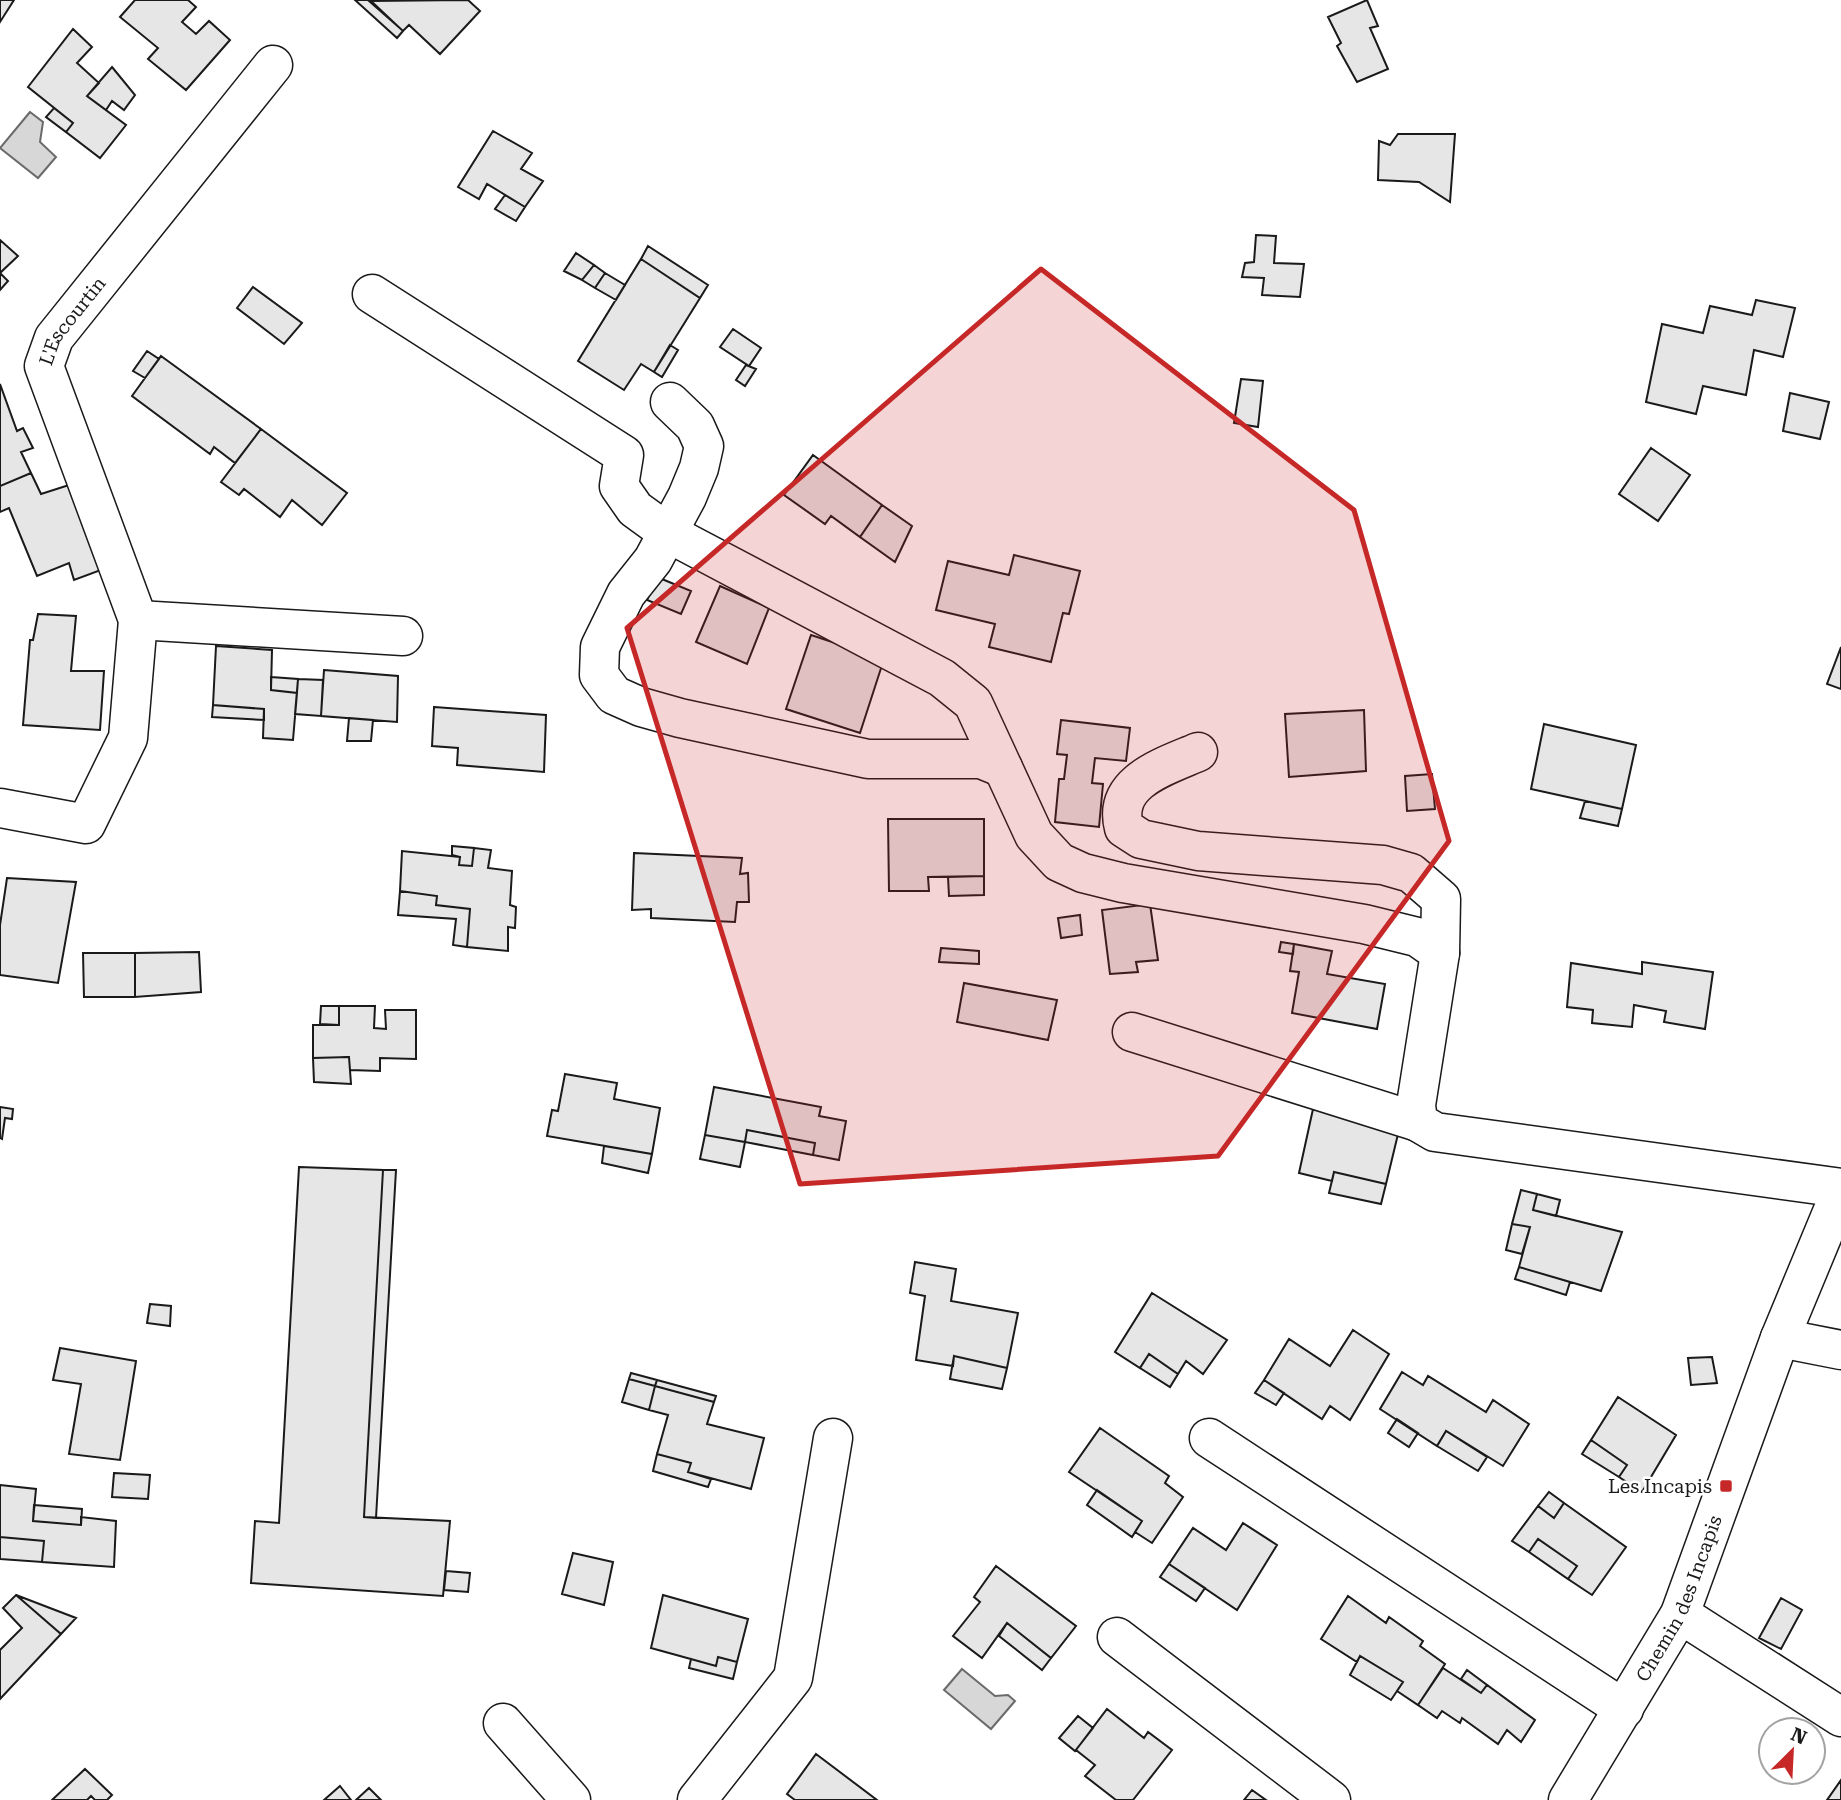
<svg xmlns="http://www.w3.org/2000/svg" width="1841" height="1800" font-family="'Roboto Serif',serif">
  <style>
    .water { fill: #d7d7d7; stroke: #6a6a6a; stroke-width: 2 }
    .building { fill: #e6e6e6; stroke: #1a1a1a; stroke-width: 2 }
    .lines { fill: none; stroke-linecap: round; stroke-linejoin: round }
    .minor-casing { stroke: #1a1a1a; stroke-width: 41 }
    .minor { stroke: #fff; stroke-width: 38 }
    .marked { fill: #c62828; fill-opacity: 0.2; stroke: #c62828; stroke-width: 5; stroke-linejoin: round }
    .poi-dot { fill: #c62828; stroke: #fff; stroke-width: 2.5 }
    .labels { text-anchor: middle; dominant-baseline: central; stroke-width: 5; stroke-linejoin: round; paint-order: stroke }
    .street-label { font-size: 19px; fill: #1a1a1a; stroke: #fff }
    .poi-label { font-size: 19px; fill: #1a1a1a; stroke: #fff; text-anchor: end }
  </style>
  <rect width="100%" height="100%" fill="#fff"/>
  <!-- water -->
  <path class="water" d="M30 112 43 122 40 142 56 157 38 178 0 148Z
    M962 1669 995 1696 1008 1695 1015 1701 991 1729 944 1690Z"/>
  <!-- building -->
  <path class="building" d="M0 0H14L0 22Z
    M135 0H188L196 7 182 22 196 34 209 21 230 40 186 90 148 59 158 48 120 17Z
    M355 0H370L403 31 397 38Z
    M468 0 480 11 440 54 409 25 403 31 369 1Z
    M1367 0 1378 26 1370 28 1388 69 1357 82 1337 46 1341 43 1328 17Z
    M73 29 92 47 77 63 99 83 87 96 126 125 100 158 66 132 73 123 28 87Z
    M112 67 135 95 124 110 112 101 106 110 87 96Z
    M54 108 73 123 66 132 46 117Z
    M493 131 532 153 521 169 543 181 525 207 487 184 479 199 458 187Z
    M1398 134H1455L1450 202 1419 182 1378 180 1379 141 1390 145Z
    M505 195 525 207 516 221 495 209Z
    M1256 235 1276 236 1274 263 1304 264 1300 297 1262 295 1264 278 1242 277 1245 263 1254 262Z
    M0 240 18 256 0 273Z
    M648 246 708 285 700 298 641 259Z
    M576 253 594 265 582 280 564 271Z
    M641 259 700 298 654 372 641 364 624 390 578 361Z
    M594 265 605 273 595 288 582 280Z
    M0 273 8 281 0 290Z
    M605 273 625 285 616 300 595 288Z
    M253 287 302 323 284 344 237 308Z
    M1756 300 1795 308 1783 357 1754 350 1746 395 1703 386 1696 414 1646 402 1662 324 1703 333 1710 306 1752 315Z
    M733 329 761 348 749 366 720 347Z
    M670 345 678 350 662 377 654 372Z
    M147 351 159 359 145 378 133 371Z
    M161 356 261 429 235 463 214 447 210 454 132 396Z
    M746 365 756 369 745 386 736 380Z
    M1241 379 1263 381 1258 427 1234 423Z
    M0 384 17 431 23 428 33 448 21 452 31 473 0 486Z
    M1790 393 1829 402 1820 439 1783 431Z
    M261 429 347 493 322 525 292 500 280 517 244 489 239 495 221 482Z
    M1651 448 1690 475 1658 521 1619 494Z
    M813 455 882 505 860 537 831 516 825 524 784 495Z
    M31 473 41 494 69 485 101 570 74 580 69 563 37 576 9 508 0 512V486Z
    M882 505 912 526 895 562 860 537Z
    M1014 555 1080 571 1069 614 1063 613 1051 662 989 647 995 624 936 610 948 561 1009 575Z
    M657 577 691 591 681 614 647 600Z
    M720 586 769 608 747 664 696 642Z
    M38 614 76 616 71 671H104L100 730 23 725 30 640H33Z
    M811 635 884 659 860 733 786 709Z
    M216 646 272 650 271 690 297 693 293 740 263 738 264 709 213 705Z
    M1841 647V689L1827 684Z
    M324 670 398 676 397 722 321 716Z
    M271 677 298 679 297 693 271 690Z
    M298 679 323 680 321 716 295 714Z
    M213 705 264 709V720L212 717Z
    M434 707 546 715 544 772 457 765 458 748 432 746Z
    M1364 710 1366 771 1289 777 1285 714Z
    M349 718 373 720 371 741H347Z
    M1061 720 1130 728 1126 761 1095 758 1092 783 1103 784 1099 827 1055 822 1059 779H1064L1067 755 1057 754Z
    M1544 724 1636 745 1622 809 1531 789Z
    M1432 774 1435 809 1407 811 1405 776Z
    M1585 801 1622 809 1618 826 1580 818Z
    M888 819H984V876L928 877 929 891H889Z
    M452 846 474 848 472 866 459 865 460 857 452 855Z
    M474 848 491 850 488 868 512 871 510 905 516 907 515 928 508 927V951L467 947 470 909 436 905 437 896 400 891 402 851 460 857 459 865 472 866Z
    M634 853 742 858 740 874 748 873 749 902H737L735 922 651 918V909L632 910Z
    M984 876V895L949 896 948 877Z
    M7 878 76 882 58 983 0 975V925Z
    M400 891 437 896 436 905 470 909 467 947 453 945 456 919 398 915Z
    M1150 904 1158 960 1136 962 1138 972 1110 974 1102 910Z
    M1080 915 1082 935 1061 938 1058 918Z
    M1281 942 1294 944 1293 954 1279 952Z
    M1294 944 1332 951 1327 974 1385 984 1377 1029 1292 1013 1299 972 1290 971Z
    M941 948 979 951V964L939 962Z
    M199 952 201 992 135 997V953Z
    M83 953H135V997H84Z
    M1642 962 1713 972 1705 1029 1664 1022 1666 1011 1634 1005 1632 1027 1592 1023 1593 1010 1567 1007 1571 963 1642 974Z
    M964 983 1057 1000 1048 1040 957 1022Z
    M321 1006H339V1025L320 1024Z
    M339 1006H375L374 1028 386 1029 385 1010H416V1059L380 1058V1071L350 1070 349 1057 313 1058V1025H339Z
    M349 1057 351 1084 314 1082 313 1058Z
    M565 1074 617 1083 614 1099 660 1108 652 1154 547 1136 552 1110 558 1111Z
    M714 1087 821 1107 819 1116 846 1121 839 1160 813 1155 815 1143 747 1130 745 1142 705 1135Z
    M0 1107 13 1109 12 1119 5 1118 2 1139 0 1138Z
    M1313 1109 1399 1130 1386 1184 1334 1172 1332 1181 1299 1173Z
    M747 1130 815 1143 813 1155 745 1142Z
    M705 1135 745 1142 740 1167 700 1159Z
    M604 1146 652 1154 648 1173 602 1163Z
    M299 1167 383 1170 364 1517 450 1521 443 1596 251 1583 255 1521 279 1523Z
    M383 1170H396L376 1518 364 1517Z
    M1334 1172 1386 1184 1381 1204 1329 1193Z
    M1521 1190 1537 1194 1533 1210 1622 1232 1601 1291 1519 1267 1530 1227 1512 1224Z
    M1537 1194 1560 1200 1556 1216 1533 1210Z
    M1512 1224 1530 1227 1522 1254 1506 1250Z
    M915 1262 956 1269 951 1301 1018 1313 1007 1368 954 1356 953 1366 916 1360 925 1296 910 1293Z
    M1519 1267 1570 1282 1566 1295 1515 1279Z
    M1152 1293 1227 1340 1203 1374 1186 1361 1178 1374 1149 1354 1140 1368 1115 1352Z
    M150 1304 171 1306 170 1326 147 1323Z
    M1353 1330 1389 1354 1350 1420 1330 1406 1322 1419 1264 1380 1289 1339 1330 1366Z
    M60 1348 136 1361 120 1460 69 1454 81 1384 53 1380Z
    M1149 1354 1178 1374 1170 1387 1140 1368Z
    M954 1356 1007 1368 1002 1389 950 1379Z
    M1712 1357 1717 1383 1691 1385 1688 1358Z
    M1402 1372 1423 1385 1428 1376 1486 1412 1493 1400 1529 1424 1503 1466 1446 1431 1437 1446 1380 1409Z
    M631 1373 657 1380 655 1386 629 1379Z
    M629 1379 655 1386 649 1410 622 1402Z
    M657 1380 716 1396 714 1402 655 1386Z
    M1264 1380 1284 1393 1276 1405 1255 1393Z
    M655 1386 714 1402 707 1424 764 1438 751 1489 688 1472 691 1463 657 1454 668 1415 649 1410Z
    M1618 1397 1676 1435 1642 1492 1619 1477 1627 1465 1591 1440Z
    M1397 1419 1418 1433 1409 1447 1388 1433Z
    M1100 1428 1169 1476 1165 1483 1183 1497 1152 1543 1135 1532 1142 1521 1069 1472Z
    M1446 1431 1487 1457 1478 1471 1437 1446Z
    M1591 1440 1627 1465 1619 1477 1582 1454Z
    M657 1454 691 1463 688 1472 711 1479 708 1487 653 1471Z
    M114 1473 150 1475 148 1499 112 1497Z
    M0 1485 36 1489 33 1521 81 1525V1517L116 1521 114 1567 42 1562 44 1541 0 1537Z
    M1097 1490 1142 1521 1132 1537 1087 1505Z
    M1549 1492 1564 1503 1554 1518 1538 1506Z
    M1564 1503 1626 1547 1592 1595 1568 1579 1577 1566 1538 1539 1529 1552 1512 1541 1538 1506 1554 1518Z
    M34 1505 82 1509 81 1525 33 1521Z
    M1243 1523 1277 1545 1237 1610 1169 1564 1193 1528 1226 1550Z
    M0 1537 44 1541 42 1562 0 1559Z
    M1538 1539 1577 1566 1568 1579 1529 1552Z
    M573 1553 613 1562 604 1605 562 1594Z
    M1169 1564 1205 1588 1196 1601 1160 1577Z
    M996 1566 1076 1626 1051 1658 1007 1623 982 1658 953 1636 980 1602 974 1597Z
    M446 1571 470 1573 468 1592 444 1590Z
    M16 1595 76 1618 61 1634Z
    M16 1595 61 1634 0 1699V1650L22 1628 3 1608Z
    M663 1595 748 1619 737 1662 718 1657 716 1666 651 1648Z
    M1348 1596 1386 1623 1389 1617 1423 1641 1420 1646 1445 1664 1418 1705 1397 1691 1403 1682 1360 1656 1357 1662 1321 1639Z
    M1781 1598 1802 1610 1781 1649 1759 1638Z
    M1007 1623 1051 1658 1042 1670 999 1636Z
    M1360 1656 1403 1682 1391 1700 1350 1675Z
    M718 1657 737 1662 733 1679 689 1668 691 1659 716 1666Z
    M1443 1668 1481 1693 1487 1685 1535 1720 1521 1742 1507 1730 1498 1744 1462 1718 1460 1723 1442 1711 1437 1718 1418 1705Z
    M1467 1670 1487 1685 1481 1693 1461 1679Z
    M1107 1709 1144 1738 1148 1732 1172 1750 1133 1800H1116L1085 1776 1095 1765 1076 1750Z
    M1078 1716 1093 1728 1075 1751 1059 1738Z
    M816 1754 877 1800H795L787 1794Z
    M85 1769 112 1795 107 1800H95L91 1796 87 1800H52Z
    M1841 1780V1800H1827Z
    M340 1786 351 1800H324Z
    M369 1788 381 1800H356Z
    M1252 1790 1266 1800H1244Z"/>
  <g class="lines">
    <!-- minor casing -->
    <g class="minor-casing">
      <g id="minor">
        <path d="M372 294 624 455 619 486 635 509 668 533 942 678 973 703 1034 835 1059 862 1083 873 1123 883 1364 924 1417 937 1440 953 1416 1105 1418 1122 1435 1132 1841 1188"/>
        <path d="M670 402 695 426 704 446 699 468 687 497 653 560 626 594 600 647 599 675 614 695 641 707 680 718 868 759H981L1003 768"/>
        <path d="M138 620 403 636"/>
        <path d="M1198 752C1163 767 1112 782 1124 828L1141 839 1198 851 1383 865 1411 873 1441 899 1440 953"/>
        <path id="s1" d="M0 808 86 824 128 738 138 620 44 366 54 338 273 65"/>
        <path d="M1132 1032 1418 1122"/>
        <path d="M1780 1338 1841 1350"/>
        <path d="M1209 1438 1624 1709"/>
        <path d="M1680 1614 1841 1717"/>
        <path d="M1117 1637 1331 1800"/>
        <path d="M503 1723 571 1800"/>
        <path d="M697 1800 793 1678 833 1438"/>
        <path id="s2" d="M1568 1800 1680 1614 1780 1338 1841 1191"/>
      </g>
    </g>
    <!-- minor -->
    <use href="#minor" class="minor"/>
  </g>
  <!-- marked area -->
  <path class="marked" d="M1041 269 1354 510 1449 841 1218 1156 800 1184 627 628Z"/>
  <!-- markers -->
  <rect class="poi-dot" x="1719" y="1479" width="14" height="14" rx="3.5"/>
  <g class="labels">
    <!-- street labels -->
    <g class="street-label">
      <text stroke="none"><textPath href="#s1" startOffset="626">L'Escourtin</textPath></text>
      <text stroke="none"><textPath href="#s2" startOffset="231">Chemin des Incapis</textPath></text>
    </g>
    <!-- poi labels -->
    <g class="poi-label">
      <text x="1712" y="1486">Les Incapis</text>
    </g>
  </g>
  <!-- north arrow -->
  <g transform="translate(1792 1751) rotate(24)"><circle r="33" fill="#ffffff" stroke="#a3a3a3" stroke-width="2"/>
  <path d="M0-5L12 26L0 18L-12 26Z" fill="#c62828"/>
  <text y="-10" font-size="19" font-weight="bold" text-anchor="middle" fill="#1a1a1a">N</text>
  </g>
</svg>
